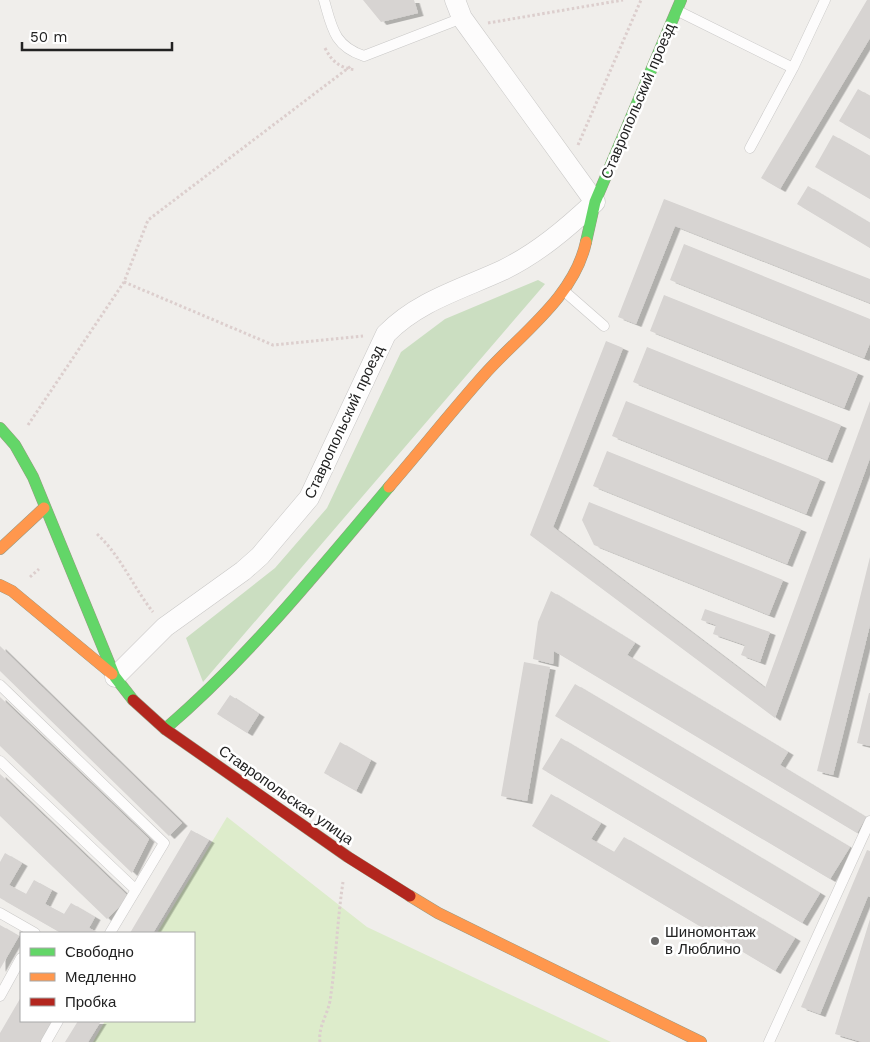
<svg xmlns="http://www.w3.org/2000/svg" width="870" height="1042" font-family="'Work Sans',sans-serif">
  <style>
    .grass { fill: #ddeccb }
    .forest { fill: #cbdec1 }
    .building { fill: #d7d4d2; filter: url(#shadow) }
    .lines { fill: none; stroke-linecap: round; stroke-linejoin: round }
    .lane-casing { stroke: #c9c8c7; stroke-width: 11 }
    .street-casing { stroke: #c9c8c7; stroke-width: 21 }
    .fast-casing { stroke: #999a82; stroke-width: 12 }
    .slow-casing { stroke: #999a82; stroke-width: 12 }
    .jam-casing { stroke: #999a82; stroke-width: 12 }
    .path { stroke: #dccecd; stroke-width: 3; stroke-dasharray: 2.5 2.5; stroke-linecap: butt }
    .lane { stroke: #fdfcfc; stroke-width: 10 }
    .street { stroke: #fdfcfc; stroke-width: 20 }
    .fast { stroke: #63d668; stroke-width: 11 }
    .slow { stroke: #ff974d; stroke-width: 11 }
    .jam { stroke: #b3261e; stroke-width: 11 }
    .poi-dot { fill: #6a6968; stroke: #fff; stroke-width: 2 }
    .labels { text-anchor: middle; dominant-baseline: central; stroke-width: 5; stroke-linejoin: round; paint-order: stroke }
    .street-label { font-size: 15px; fill: #222; stroke: #fff }
    .poi-label { font-size: 15px; fill: #222; stroke: #fff; text-anchor: start }
  </style>
  <defs>
    <filter id="shadow"><feDropShadow dx="5.5" dy="3" stdDeviation="0" flood-color="#0004"/></filter>
  </defs>
  <rect width="100%" height="100%" fill="#f0eeeb"/>
  <!-- grass -->
  <path class="grass" d="M227 817 367 927 611 1042H93L105 1021H194V933H157Z"/>
  <!-- forest -->
  <path class="forest" d="M538 280 545 284 203 682 186 638 275 568 327 508 401 352 445 319Z"/>
  <!-- building -->
  <path class="building" d="M363 0H414L418 13 381 22Z
    M867 0H870V38L780 189 761 178Z
    M858 89 870 96V139L839 121Z
    M833 135 870 156V199L815 167Z
    M808 186 870 223V248L797 204Z
    M664 199 870 279V303L675 226 636 324 618 317Z
    M684 244 870 319V343L864 358 670 280Z
    M664 295 858 373 844 408 650 331Z
    M606 341 623 348 553 527 765 688 870 401V458L775 718 530 535Z
    M647 347 841 425 827 460 633 382Z
    M626 401 820 479 806 514 612 436Z
    M607 451 801 529 787 564 593 486Z
    M589 502 783 580 769 615 594 545 582 520Z
    M870 557V625L833 775 817 771Z
    M551 591 635 643 627 655 788 752 780 765 866 817 857 833 554 651 553 664 533 659 538 622Z
    M705 609 770 632 760 662 741 655 745 645 713 634 716 625 701 620Z
    M0 646 182 823 169 836 0 671Z
    M524 662 550 667 527 801 501 796Z
    M575 684 850 847 830 879 555 716Z
    M869 693H870V746L857 743Z
    M230 695 259 714 247 733 217 714Z
    M0 697 149 839 132 873 0 746Z
    M561 738 820 893 802 923 542 769Z
    M340 742 371 760 356 791 324 773Z
    M0 774 129 897 107 919 0 816Z
    M551 794 601 823 591 839 614 852 624 837 795 938 775 971 532 826Z
    M191 830 209 840 153 933H130Z
    M867 850 870 851V897L868 896 820 1014 801 1007Z
    M5 853 22 863 9 885 26 894 34 880 52 890 45 904 64 914 71 903 95 917 89 928 99 933H61L0 898V862Z
    M870 919V1042H862L835 1034Z
    M0 925 19 936 0 969Z
    M21 997V1021H52L40 1042H0V1033Z
    M78 1021H101L88 1042H65Z"/>
  <g class="lines">
    <!-- lane casing -->
    <g class="lane-casing">
      <path id="lane" d="M324 0C332 28 334 46 364 56L462 18
        M678 11 793 68
        M750 148 793 68 825 0
        M564 291 604 326
        M0 685 164 843 110 933
        M0 761 136 890
        M0 913 35 933
        M0 996 21 958
        M46 1042 58 1021
        M769 1042 870 821"/>
    </g>
    <!-- street casing -->
    <g class="street-casing">
      <path id="street" d="M115 677 165 627 243 571 260 556 309 498 386 334C418 301 462 289 503 270 538 253 567 228 595 202L462 18 455 0"/>
    </g>
    <!-- fast casing -->
    <g class="fast-casing">
      <path id="fast" d="M586 242 595 202 681 0
        M0 428 15 445 33 477 115 677 133 700
        M165 729C249 657 318 571 389 487"/>
    </g>
    <!-- slow casing -->
    <g class="slow-casing">
      <path id="slow" d="M389 487C421 450 451 412 483 376 519 335 574 298 586 242
        M0 549 44 508
        M0 585 12 591 112 674
        M410 896 438 913 701 1042"/>
    </g>
    <!-- jam casing -->
    <g class="jam-casing">
      <path id="jam" d="M133 700 165 729 348 857 410 896"/>
    </g>
    <!-- path -->
    <path class="path" d="M488 23 623 0
      M325 48C332 62 340 68 356 70
      M578 145 641 0
      M124 282 273 345 363 336
      M28 425 124 282 148 220 351 66
      M97 534C121 556 133 587 153 612
      M30 577 39 569
      M320 1042C318 1027 327 1016 330 1001 336 962 337 922 343 882"/>
    <!-- lane -->
    <use href="#lane" class="lane"/>
    <!-- street -->
    <use href="#street" class="street"/>
    <!-- fast -->
    <use href="#fast" class="fast"/>
    <!-- slow -->
    <use href="#slow" class="slow"/>
    <!-- jam -->
    <use href="#jam" class="jam"/>
  </g>
  <!-- markers -->
  <circle class="poi-dot" cx="655" cy="941" r="5"/>
  <g class="labels">
    <!-- street labels -->
    <g class="street-label">
      <text transform="translate(638 101) rotate(-67)">Ставропольский проезд</text>
      <text transform="translate(344 422) rotate(-65)">Ставропольский проезд</text>
      <text transform="translate(286 795) rotate(35)">Ставропольская улица</text>
    </g>
    <!-- poi labels -->
    <g class="poi-label">
      <text x="665" y="932">Шиномонтаж<tspan x="665" dy="17">в Люблино</tspan></text>
    </g>
  </g>
  <!-- legend -->
  <rect x="20" y="932" width="175" height="90" fill="#ffffff" stroke="#a7a7a7"/>
  <rect x="30" y="948" width="25" height="8" fill="#63d668" stroke="#a7a7a7"/>
  <text x="65" y="957" font-size="15" fill="#222222">Свободно</text>
  <rect x="30" y="973" width="25" height="8" fill="#ff974d" stroke="#a7a7a7"/>
  <text x="65" y="982" font-size="15" fill="#222222">Медленно</text>
  <rect x="30" y="998" width="25" height="8" fill="#b3261e" stroke="#a7a7a7"/>
  <text x="65" y="1007" font-size="15" fill="#222222">Пробка</text>
  <!-- scale -->
  <path d="M22 42v8h150v-8" fill="none" stroke="#222222" stroke-width="2.5"/>
  <text x="30" y="42" font-size="15" fill="#222222" stroke="#ffffff" stroke-width="4" paint-order="stroke">50 m</text>
</svg>
